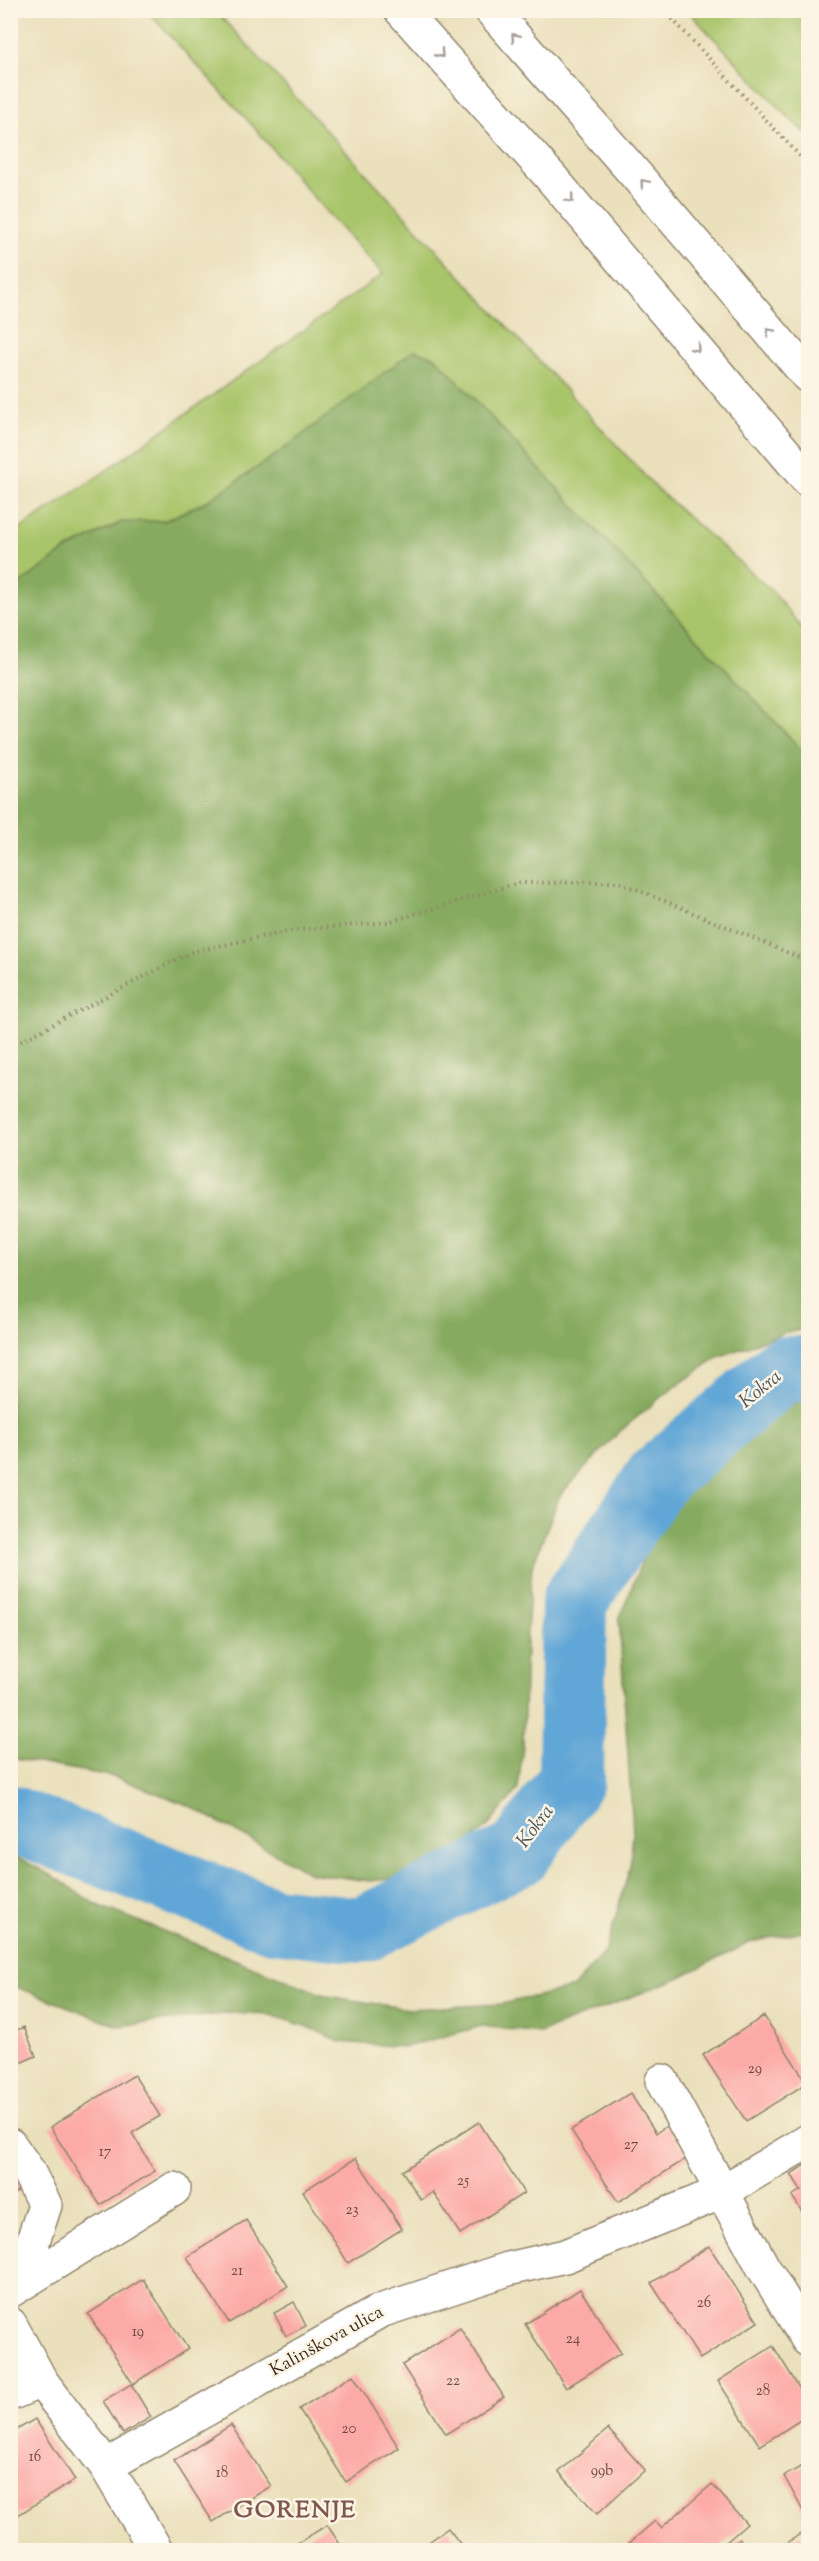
<svg xmlns="http://www.w3.org/2000/svg" width="819" height="2561" font-family="'Sorts Mill Goudy',serif">
  <style>
    .green { fill: #a9c56b; stroke: #727844; stroke-width: 1.5 }
    .forest { fill: #86aa5f; stroke: #606a3e; stroke-width: 1.5 }
    .lines { fill: none; stroke-linecap: round; stroke-linejoin: round }
    .river { stroke: #60a6d6; stroke-width: 66 }
    .building { fill: #fcaaa7 }
    .minor-casing { stroke: #92856d; stroke-width: 36 }
    .motorway-casing { stroke: #92856d; stroke-width: 36 }
    .path { stroke: #92856d; stroke-width: 4; stroke-dasharray: 1.5 4.5; stroke-linecap: butt }
    .minor { stroke: #fff; stroke-width: 33 }
    .motorway { stroke: #fff; stroke-width: 33 }
    .oneway { stroke: #a79f9a }
    .labels { text-anchor: middle; dominant-baseline: central; stroke-width: 5; stroke-linejoin: round; paint-order: stroke }
    .number-label { font-size: 15px; fill: #6b4a40 }
    .street-label { font-size: 18px; fill: #3b2a1e; stroke: #fcf5e5 }
    .water-label { font-size: 20px; font-style: italic; fill: #48555e; stroke: #fcf5e5 }
    .district-label { font-size: 24px; font-weight: bold; letter-spacing: 1.5px; fill: #7f574e; stroke: #fcf5e5 }
  </style>
  <rect width="100%" height="100%" fill="#fcf5e5"/>
  <filter id="ink" filterUnits="userSpaceOnUse"><feTurbulence type="fractalNoise" baseFrequency=".0167" numOctaves="2"/><feDisplacementMap in="SourceGraphic" scale="12" xChannelSelector="R" yChannelSelector="G"/><feConvolveMatrix kernelMatrix="1 2 1 2 8 2 1 2 1" color-interpolation-filters="sRGB"/></filter>
  <filter id="wash" filterUnits="userSpaceOnUse"><feTurbulence type="fractalNoise" baseFrequency=".008" numOctaves="4" result="noise"/><feDisplacementMap in="SourceGraphic" scale="24" xChannelSelector="R" yChannelSelector="G"/><feGaussianBlur stdDeviation="1.35" result="paint"/><feColorMatrix in="noise" values="0 0 0 0 0 0 0 0 0 0 0 0 0 0 0 0 0 1.4 0 .05"/><feComposite in="paint" operator="in"/></filter>
  <g filter="url(#wash)">
    <rect width="100%" height="100%" fill="#eae0bc"/>
    <!-- green -->
    <path class="green" d="M147 11H216L659 491 774 593 808 636V757L435 357 277 454 209 500 164 521 122 522 66 550 11 591V535L94 479 383 274 328 214 252 125Z
      M688 11H808V134L792 121Z"/>
    <!-- forest -->
    <path class="forest" d="M414 350 435 357 808 757V1329L786 1332 718 1357 661 1397 618 1433 560 1495 532 1567 526 1645 523 1746 518 1789 488 1826 432 1875 370 1881 310 1873 190 1806 115 1777 11 1758 10 591 66 550 122 522 164 521 209 500 277 454Z
      M808 1398V1930L751 1942 674 1980 540 2033 482 2026 405 2047 340 2042 311 2028 271 2015 231 2013 119 2026 11 1985V1854L55 1877 95 1904 327 1996 409 2009 501 2004 573 1988 606 1950 630 1867 633 1832 619 1619 659 1518 678 1495 734 1448 796 1402Z"/>
    <g class="lines">
      <!-- river -->
      <path class="river" d="M10 1818 273 1920 362 1930 519 1853 571 1780 574 1602 658 1477 783 1369H808"/>
    </g>
    <g id="blocks">
      <!-- building -->
      <path class="building" d="M764 2016 807 2083 746 2121 703 2055Z
        M24 2027 36 2056 10 2067V2033Z
        M134 2075 160 2116 132 2133 155 2171 100 2205 50 2127Z
        M630 2093 656 2133 668 2125 689 2157 618 2202 571 2130Z
        M479 2122 524 2193 460 2234 433 2192 421 2200 402 2171Z
        M356 2158 402 2229 348 2263 303 2191Z
        M10 2162 26 2186 10 2196Z
        M808 2163V2221L792 2196 801 2190 791 2174Z
        M246 2220 288 2286 229 2323 187 2257Z
        M709 2246 758 2322 700 2359 651 2283Z
        M143 2279 188 2349 133 2384 88 2314Z
        M580 2289 621 2353 566 2388 525 2324Z
        M294 2302 306 2326 286 2336 274 2313Z
        M460 2328 504 2397 446 2434 402 2365Z
        M773 2346 808 2402V2415L760 2446 718 2381Z
        M353 2375 399 2448 346 2482 299 2409Z
        M131 2384 151 2417 123 2434 103 2401Z
        M35 2419 75 2480 10 2520V2434Z
        M231 2425 271 2486 213 2522 174 2461Z
        M608 2429 645 2470 597 2514 559 2472Z
        M808 2463V2520L784 2476Z
        M712 2484 747 2524 717 2550H621L655 2521 661 2528Z
        M327 2525 344 2550H286Z
        M448 2528 465 2550H418Z
        M800 2534 808 2545V2550H778Z
        M740 2539 750 2550H726Z"/>
    </g>
  </g>
  <g filter="url(#ink)">
    <use href="#blocks" fill-opacity="0" stroke="#92856d" stroke-width="1.5"/>
    <g class="lines">
      <!-- minor casing -->
      <g class="minor-casing">
        <path id="minor" d="M662 2081 763 2267 808 2340
          M10 2145 28 2171 45 2205 33 2241 31 2278
          M10 2291 174 2189
          M10 2324 41 2381 106 2466
          M10 2394 41 2381
          M156 2550 106 2466 380 2311 508 2269 565 2256 722 2192 808 2141"/>
      </g>
      <!-- motorway casing -->
      <g class="motorway-casing">
        <path id="motorway" d="M401 10 549 175 808 480
          M491 10 636 175 808 376"/>
      </g>
      <!-- path -->
      <path class="path" d="M664 10 808 165
        M10 1047 191 952 288 931 389 922 518 883 619 882 808 961"/>
      <!-- minor -->
      <use href="#minor" class="minor"/>
      <!-- motorway -->
      <use href="#motorway" class="motorway"/>
    </g>
    <!-- one-way arrows -->
    <defs><path id="oneway-chevron" d="M-2-3.5L2.5 0L-2 3.5" fill="none" stroke-width="1.6" stroke-linecap="round" stroke-linejoin="round" transform="scale(1.5)"/></defs>
    <g class="oneway">
      <use href="#oneway-chevron" transform="translate(515 37) rotate(-131)"/>
      <use href="#oneway-chevron" transform="translate(440 54) rotate(48)"/>
      <use href="#oneway-chevron" transform="translate(644 183) rotate(-131)"/>
      <use href="#oneway-chevron" transform="translate(570 199) rotate(50)"/>
      <use href="#oneway-chevron" transform="translate(770 332) rotate(-131)"/>
      <use href="#oneway-chevron" transform="translate(696 348) rotate(50)"/>
    </g>
  </g>
  <g class="labels">
    <!-- number labels -->
    <g class="number-label">
      <text x="755" y="2069">29</text>
      <text x="631" y="2145">27</text>
      <text x="105" y="2152">17</text>
      <text x="463" y="2181">25</text>
      <text x="352" y="2210">23</text>
      <text x="237" y="2271">21</text>
      <text x="704" y="2303">26</text>
      <text x="138" y="2332">19</text>
      <text x="573" y="2339">24</text>
      <text x="453" y="2381">22</text>
      <text x="763" y="2391">28</text>
      <text x="349" y="2429">20</text>
      <text x="35" y="2457">16</text>
      <text x="602" y="2471">99b</text>
      <text x="222" y="2473">18</text>
    </g>
    <!-- street labels -->
    <g class="street-label">
      <text transform="translate(327 2342) rotate(-29)">Kalinškova ulica</text>
    </g>
    <!-- water labels -->
    <g class="water-label">
      <text transform="translate(761 1390) rotate(-39)">Kokra</text>
      <text transform="translate(536 1827) rotate(-53)">Kokra</text>
    </g>
    <!-- district labels -->
    <g class="district-label">
      <text x="295" y="2511">GORENJE</text>
    </g>
  </g>
  <!-- margin -->
  <rect width="819" height="2561" fill="none" stroke="#fcf5e5" stroke-width="36"/>
</svg>
